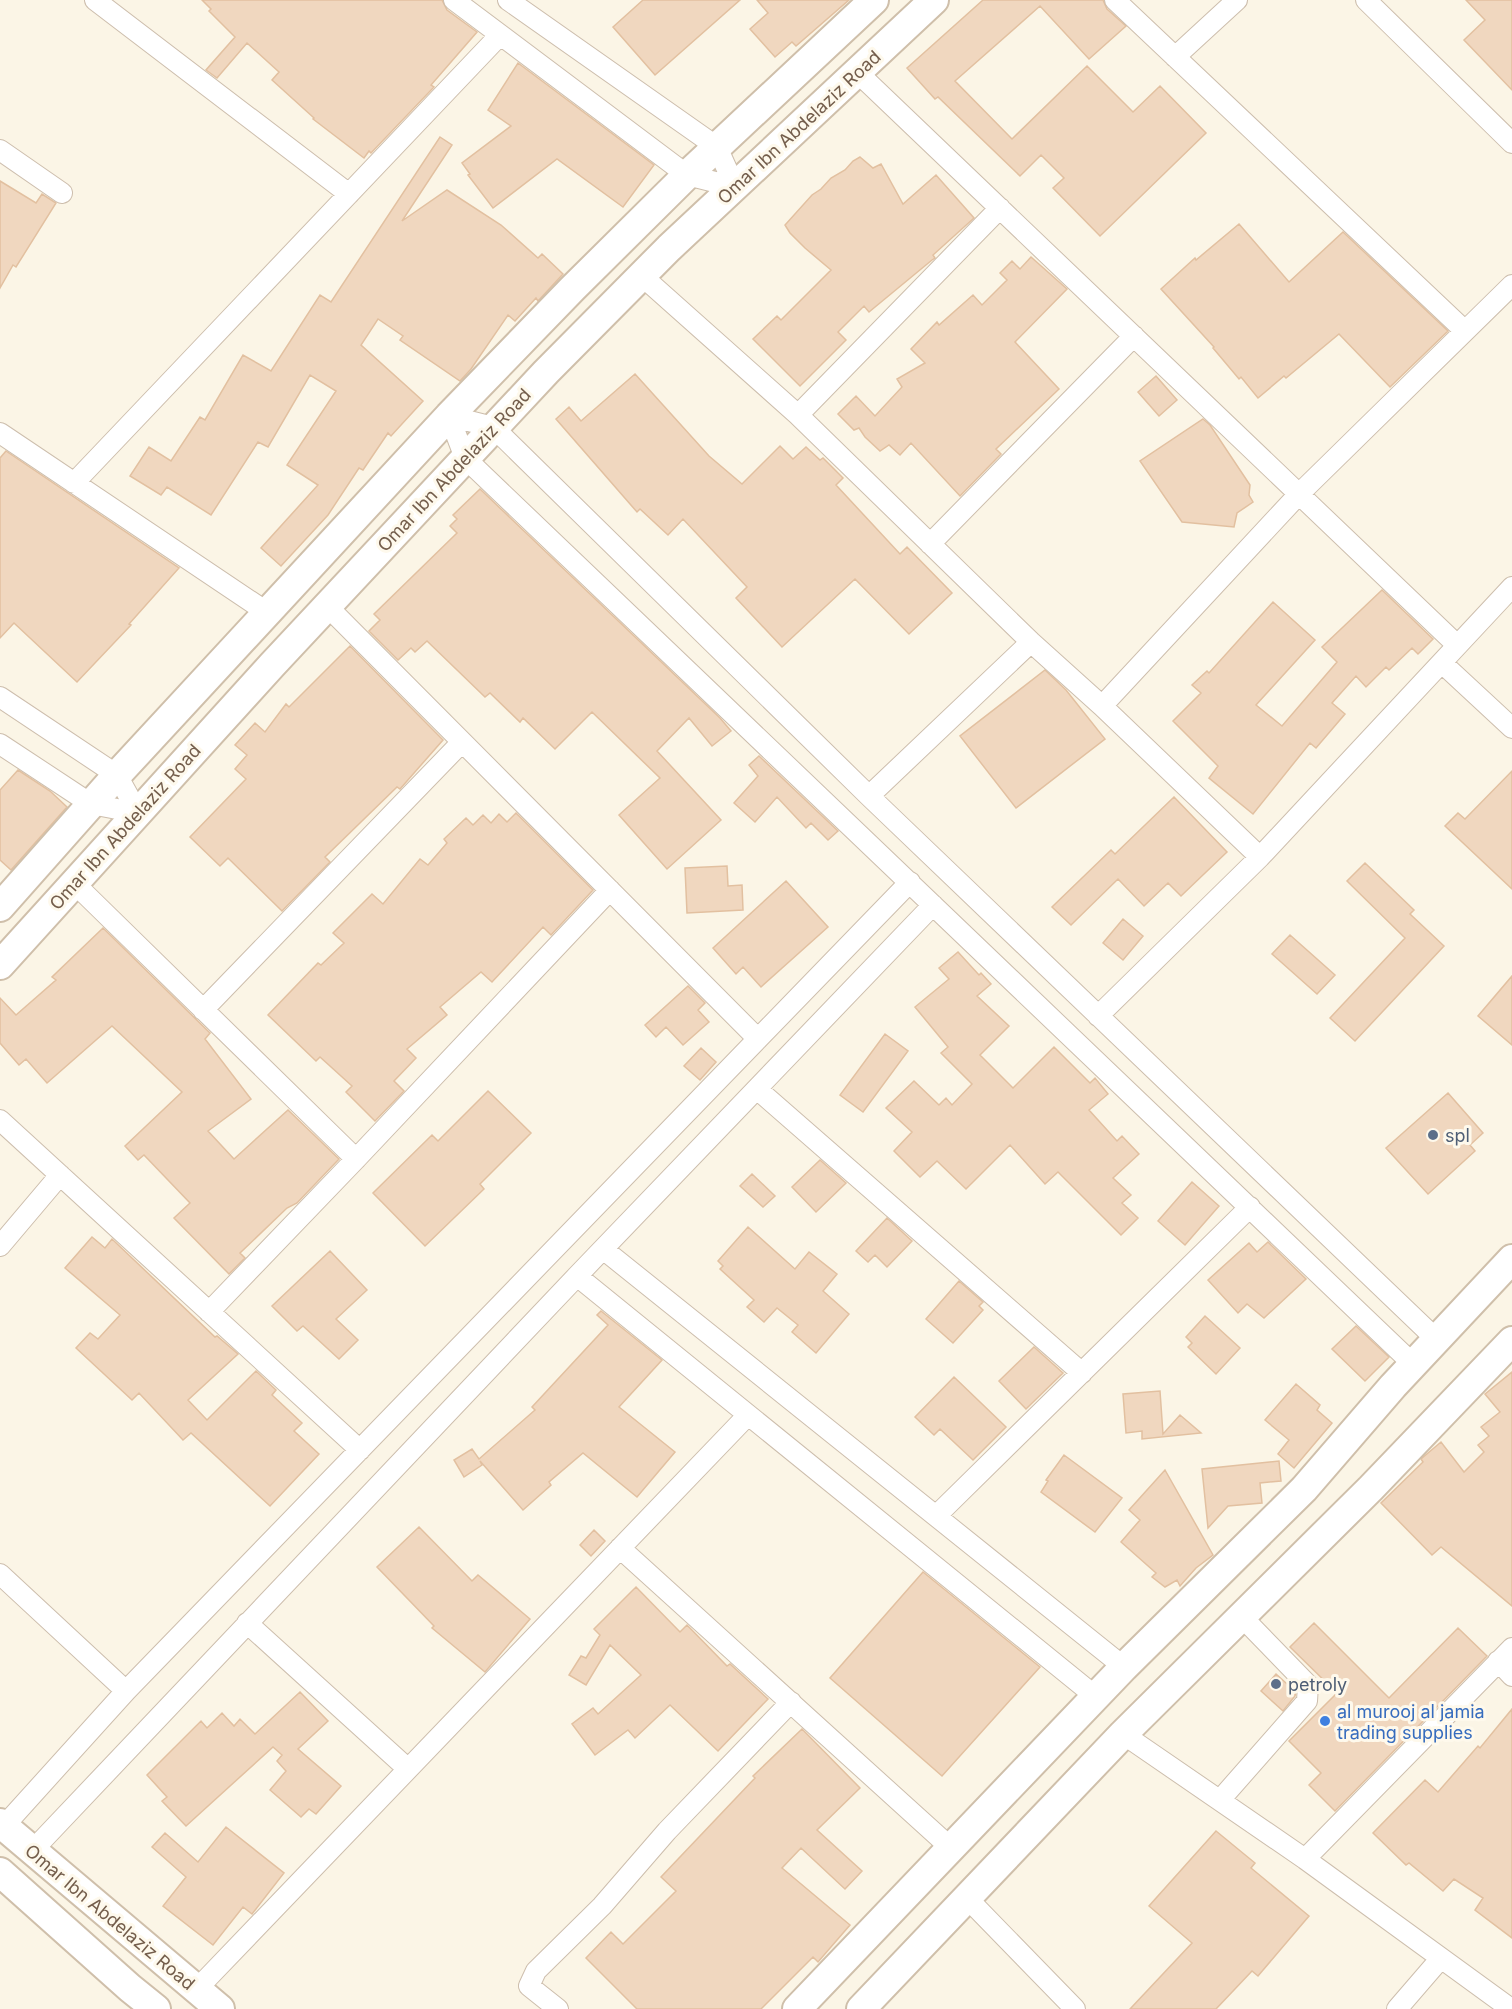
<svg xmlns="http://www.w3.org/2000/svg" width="1512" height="2009" font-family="Inter,sans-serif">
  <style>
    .building { fill: #f0d7bf; stroke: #e2c0a0; stroke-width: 1.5 }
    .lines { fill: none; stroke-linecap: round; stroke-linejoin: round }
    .street-casing { stroke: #cdbead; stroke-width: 22 }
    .secondary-casing { stroke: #cfbfaa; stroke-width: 32 }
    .street { stroke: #fff; stroke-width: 20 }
    .secondary { stroke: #fff; stroke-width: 28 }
    .service-dot { fill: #5c6f8a; stroke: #fef9ec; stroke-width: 2 }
    .shop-dot { fill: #3f7fe0; stroke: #fef9ec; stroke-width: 2 }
    .labels { text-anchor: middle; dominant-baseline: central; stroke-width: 6; stroke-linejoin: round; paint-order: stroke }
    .street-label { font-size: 18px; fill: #745e4c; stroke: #fef9ec }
    .service-label { font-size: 18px; fill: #4e5e75; stroke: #fef9ec; text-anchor: start }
    .shop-label { font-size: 18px; fill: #366cbe; stroke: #fef9ec; text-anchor: start }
  </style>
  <rect width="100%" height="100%" fill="#fbf5e6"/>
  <!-- building -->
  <path class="building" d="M202 0H442L447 10 477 32 431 85 434 87 371 153 369 151 364 158 313 119 314 118 272 80 279 72 247 43 217 78 206 70 235 37 209 11 211 9Z
    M643 0H740L655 75 613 27Z
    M757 0H849L796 46 792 42 775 57 750 29 768 13Z
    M983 0H1103L1107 9 1126 26 1089 59 1040 6 955 81 1012 139 1087 66 1133 112 1160 86 1206 133 1100 236 1053 188 1064 178 1041 155 1020 176 938 97 935 99 907 68Z
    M1466 0H1512V90L1464 40 1485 20Z
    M518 63 654 165 623 207 557 159 493 208 468 175 470 174 462 163 511 126 488 110Z
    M440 137 452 145 402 221 447 190 501 225 538 258 542 254 563 274 538 301 536 298 515 321 508 315 471 369 460 381 400 340 403 336 378 319 361 345 423 401 391 436 388 433 363 470 359 468 328 515 281 566 261 548 318 485 287 465 336 391 310 375 268 447 258 442 211 515 167 487 161 495 130 476 149 447 171 461 200 417 205 420 243 355 271 371 320 295 331 302Z
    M860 157 873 168 881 164 903 204 936 175 974 218 933 255 935 258 932 260 869 312 864 306 838 332 846 340 800 386 753 339 777 316 781 320 831 270 805 248 790 233 785 225 812 195 821 189 831 178 845 170 853 161Z
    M0 181 36 203 42 194 56 203 16 267 13 265 0 288Z
    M1239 224 1289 282 1343 232 1448 331 1390 387 1339 334 1286 378 1284 376 1258 398 1241 377 1239 379 1213 348 1214 347 1161 289 1195 258 1196 260Z
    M1031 257 1067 289 1015 342 1059 389 996 449 1001 454 960 496 911 443 900 455 889 445 880 451 865 437 859 428 854 430 838 414 856 396 875 416 902 387 897 379 925 363 911 349 937 322 939 325 973 295 982 305 1007 280 1000 273 1012 261 1020 269Z
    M635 374 709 456 742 484 780 446 793 459 806 447 820 460 823 458 843 478 836 485 900 554 907 547 952 593 909 634 855 579 782 647 736 598 747 587 683 519 668 535 640 509 637 512 556 419 569 407 581 421Z
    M1156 376 1177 400 1159 416 1138 392Z
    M1203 419 1210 425 1250 485 1249 495 1253 502 1237 513 1234 527 1182 522 1140 461Z
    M6 451 179 568 129 624 131 625 77 682 14 623 0 638V458Z
    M480 489 720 718 731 731 712 746 689 718 657 751 721 820 667 869 619 815 660 778 592 712 555 749 523 718 520 722 490 693 485 697 427 641 415 652 411 648 398 660 369 631 380 620 374 614 457 533 450 526 457 519 453 515Z
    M1382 590 1433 639 1418 654 1412 648 1389 670 1386 667 1366 687 1356 676 1332 703 1345 714 1316 748 1310 743 1253 814 1209 778 1218 766 1173 721 1201 693 1192 685 1207 671 1209 673 1273 602 1315 640 1256 705 1282 726 1337 662 1322 647Z
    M350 646 443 740 400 789 397 787 325 857 330 862 282 911 228 858 220 866 190 837 246 779 235 769 247 755 235 745 255 723 265 732 286 704 289 707Z
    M1045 670 1066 690 1105 739 1016 808 960 736Z
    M759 756 838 831 828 840 811 823 806 828 777 797 755 822 734 803 758 776 749 765Z
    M18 770 50 791 67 807 11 870 0 860V790Z
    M1512 771V889L1445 826 1458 813 1465 819Z
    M1174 797 1227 852 1181 896 1168 883 1144 906 1118 879 1071 925 1052 907 1111 850 1115 854Z
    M516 813 593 890 551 935 543 927 492 982 481 972 440 1007 447 1015 407 1049 416 1058 394 1081 404 1091 375 1121 346 1092 352 1086 320 1057 316 1061 268 1015 318 963 321 965 344 943 333 933 372 894 383 904 420 859 428 865 447 843 444 839 466 818 473 825 483 815 491 823 499 814 507 822Z
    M1365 863 1414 910 1410 914 1444 946 1355 1041 1330 1018 1405 938 1347 881Z
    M727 866 728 886 742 885 743 910 687 913 685 868Z
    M786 881 828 927 761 987 743 967 736 974 713 948Z
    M1123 919 1143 936 1123 960 1103 943Z
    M103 928 210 1033 205 1039 251 1099 208 1131 234 1159 288 1110 339 1159 297 1203 287 1208 240 1253 245 1258 229 1274 174 1218 190 1203 144 1155 138 1160 125 1146 182 1092 112 1026 47 1083 26 1059 19 1065 0 1043V998L16 1015 56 980 52 977Z
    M1290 935 1335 975 1317 994 1272 954Z
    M958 952 979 975 981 973 991 984 977 996 1009 1026 980 1055 1013 1088 1054 1047 1090 1083 1095 1078 1108 1094 1089 1110 1117 1141 1122 1136 1139 1154 1113 1178 1131 1195 1122 1203 1138 1218 1121 1235 1058 1172 1045 1184 1010 1145 966 1189 937 1161 920 1177 894 1151 912 1132 886 1108 914 1081 939 1105 946 1098 952 1105 972 1084 941 1053 948 1047 915 1007 949 979 939 968Z
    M1512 976V1045L1478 1016Z
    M688 986 705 1003 698 1010 709 1022 683 1045 666 1027 656 1037 645 1025Z
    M885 1034 908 1051 863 1112 840 1095Z
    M701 1048 716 1062 700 1080 684 1066Z
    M488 1091 531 1133 480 1184 484 1189 425 1246 373 1193 432 1135 438 1141Z
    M1448 1093 1483 1133 1470 1145 1475 1151 1428 1194 1386 1148Z
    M820 1160 846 1183 816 1212 792 1187Z
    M752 1174 775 1196 763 1207 740 1186Z
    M1192 1182 1219 1206 1185 1245 1158 1221Z
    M887 1218 912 1241 887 1267 875 1255 868 1262 856 1251Z
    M748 1227 795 1269 809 1252 837 1274 823 1291 849 1314 816 1353 792 1332 798 1325 777 1308 764 1322 747 1307 754 1300 720 1269 723 1266 718 1261Z
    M92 1237 105 1248 112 1239 215 1337 217 1336 238 1354 188 1400 207 1420 256 1371 276 1390 272 1395 302 1423 294 1431 319 1454 270 1506 191 1433 183 1440 139 1393 132 1400 76 1348 90 1333 98 1339 120 1315 65 1268Z
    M1268 1242 1306 1279 1264 1318 1247 1304 1238 1313 1208 1280 1249 1243 1257 1252Z
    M330 1251 367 1290 336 1319 358 1340 339 1359 303 1326 297 1331 272 1306Z
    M959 1281 983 1302 979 1306 983 1310 953 1343 926 1319Z
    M601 1311 662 1360 619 1407 675 1452 637 1497 583 1453 549 1482 551 1485 523 1510 480 1461 482 1465 464 1477 454 1460 472 1449 479 1459 535 1410 532 1407 608 1325 597 1315Z
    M1205 1316 1240 1348 1216 1374 1188 1347 1192 1343 1186 1337Z
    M1356 1326 1389 1357 1365 1381 1332 1349Z
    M1034 1347 1063 1373 1026 1409 999 1381Z
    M1512 1372V1606L1441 1547 1432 1555 1381 1503 1423 1462 1421 1459 1428 1453 1441 1442 1464 1472 1484 1452 1478 1445 1489 1436 1481 1427 1500 1412 1485 1394Z
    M954 1377 1006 1427 973 1460 940 1429 934 1435 915 1417Z
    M1296 1384 1320 1405 1317 1410 1332 1423 1294 1468 1278 1454 1289 1440 1265 1420Z
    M1160 1391 1163 1434 1180 1415 1201 1433 1142 1439V1431L1126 1433 1123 1394Z
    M1064 1455 1122 1498 1095 1532 1041 1492 1048 1481 1046 1480Z
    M1279 1461 1281 1481 1260 1483 1262 1503 1228 1506 1208 1528 1202 1469Z
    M1165 1470 1213 1555 1196 1568 1180 1586 1177 1580 1165 1587 1152 1577 1156 1573 1121 1542 1140 1520 1129 1510Z
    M419 1527 472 1581 478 1575 530 1619 485 1672 432 1628 434 1626 377 1567Z
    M594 1530 605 1541 591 1556 580 1545Z
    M923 1572 1040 1667 942 1776 830 1678Z
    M636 1587 680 1632 687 1625 727 1666 730 1664 768 1699 718 1751 670 1705 635 1738 628 1730 595 1755 572 1724 593 1708 598 1714 641 1675 610 1645 586 1685 569 1675 581 1656 586 1658 600 1635 594 1629Z
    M1314 1623 1389 1698 1458 1628 1487 1656 1335 1811 1309 1785 1321 1773 1289 1741 1337 1693 1290 1647Z
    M1276 1674 1296 1692 1295 1696 1283 1711 1261 1691Z
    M300 1692 328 1721 298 1749 341 1786 316 1814 309 1809 301 1817 270 1790 286 1771 277 1761 282 1755 273 1747 186 1826 162 1801 167 1797 147 1775 201 1721 207 1728 222 1713 234 1726 240 1719 255 1734Z
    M1512 1709V1938L1475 1910 1483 1898 1454 1879 1443 1891 1409 1863 1406 1865 1373 1833 1425 1780 1438 1792 1478 1746 1480 1748Z
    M802 1729 860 1788 817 1830 862 1871 845 1889 801 1848 782 1868 850 1925 818 1962 813 1957 761 2009H637L586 1958 611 1932 623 1944 676 1891 661 1877 755 1778 753 1776Z
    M226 1827 284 1873 252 1914 243 1907 213 1945 163 1906 186 1877 152 1847 165 1833 198 1862Z
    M1216 1831 1255 1863 1251 1868 1309 1916 1258 1976 1252 1971 1216 2009H1130L1192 1943 1149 1906Z"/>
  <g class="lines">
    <!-- street casing -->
    <g class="street-casing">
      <path id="street" d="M95 0 349 194
        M454 0 687 175 735 187
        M508 0 717 147 735 187
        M1115 0 1465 331
        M1366 0 1512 143
        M1175 57 1237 0
        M857 72 1457 645
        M0 150 62 193
        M642 276 798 415 1031 642 1102 706 1260 857
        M798 415 1000 208
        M449 416 493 427 869 796 1436 1339
        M449 416 465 458 1413 1364
        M0 433 268 613
        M74 483 500 35
        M930 544 1134 336
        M327 606 758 1039
        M1442 663 1512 728
        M0 697 117 775 138 813
        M1102 706 1299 494 1512 285
        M0 744 91 804 138 813
        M869 796 1031 642
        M74 883 356 1159
        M203 1010 462 742
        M1098 1016 1260 857 1512 587
        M757 1089 1082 1373
        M0 1120 360 1450
        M0 1246 60 1175
        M603 1249 1124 1667
        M577 1276 1095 1696
        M209 1312 356 1159 610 890
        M936 1516 1250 1207
        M620 1548 951 1848
        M0 1574 126 1691
        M247 1623 408 1769
        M1498 1661 1512 1676
        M1123 1734 1305 1859 1512 1648
        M1220 1800 1307 1701 1308 1685 1242 1617
        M4 1826 126 1691 910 882
        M32 1851 577 1276 933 905
        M1305 1859 1511 2009
        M967 1898 1075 2009
        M196 1990 748 1415
        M558 2009 529 1986 536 1971 602 1906 667 1831 791 1702
        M1397 2009 1441 1958"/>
    </g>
    <!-- secondary casing -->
    <g class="secondary-casing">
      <path id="secondary" d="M0 907 117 775 449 416 572 289 687 175 874 0
        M0 965 272 665 546 372 669 248 934 0
        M0 1823 220 2009
        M0 1872 130 1988 156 2009
        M797 2009 1124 1667 1304 1489 1393 1386 1512 1259
        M861 2009 1123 1734 1371 1488 1512 1341"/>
    </g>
    <!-- street -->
    <use href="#street" class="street"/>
    <!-- secondary -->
    <use href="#secondary" class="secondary"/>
  </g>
  <!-- markers -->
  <g class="service-dot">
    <circle cx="1433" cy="1135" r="6"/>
    <circle cx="1276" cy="1684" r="6"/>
  </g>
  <circle class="shop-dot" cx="1325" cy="1721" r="6"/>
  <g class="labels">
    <!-- street labels -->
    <g class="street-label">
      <text transform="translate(799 127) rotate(-43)">Omar Ibn Abdelaziz Road</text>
      <text transform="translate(454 470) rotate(-47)">Omar Ibn Abdelaziz Road</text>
      <text transform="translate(125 827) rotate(-48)">Omar Ibn Abdelaziz Road</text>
      <text transform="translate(110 1917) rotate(40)">Omar Ibn Abdelaziz Road</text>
    </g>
    <!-- service labels -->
    <g class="service-label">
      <text x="1445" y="1135">spl</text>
      <text x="1288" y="1684">petroly</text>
    </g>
    <!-- shop labels -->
    <g class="shop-label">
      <text x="1337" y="1711">al murooj al jamia<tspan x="1337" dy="21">trading supplies</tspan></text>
    </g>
  </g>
</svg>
